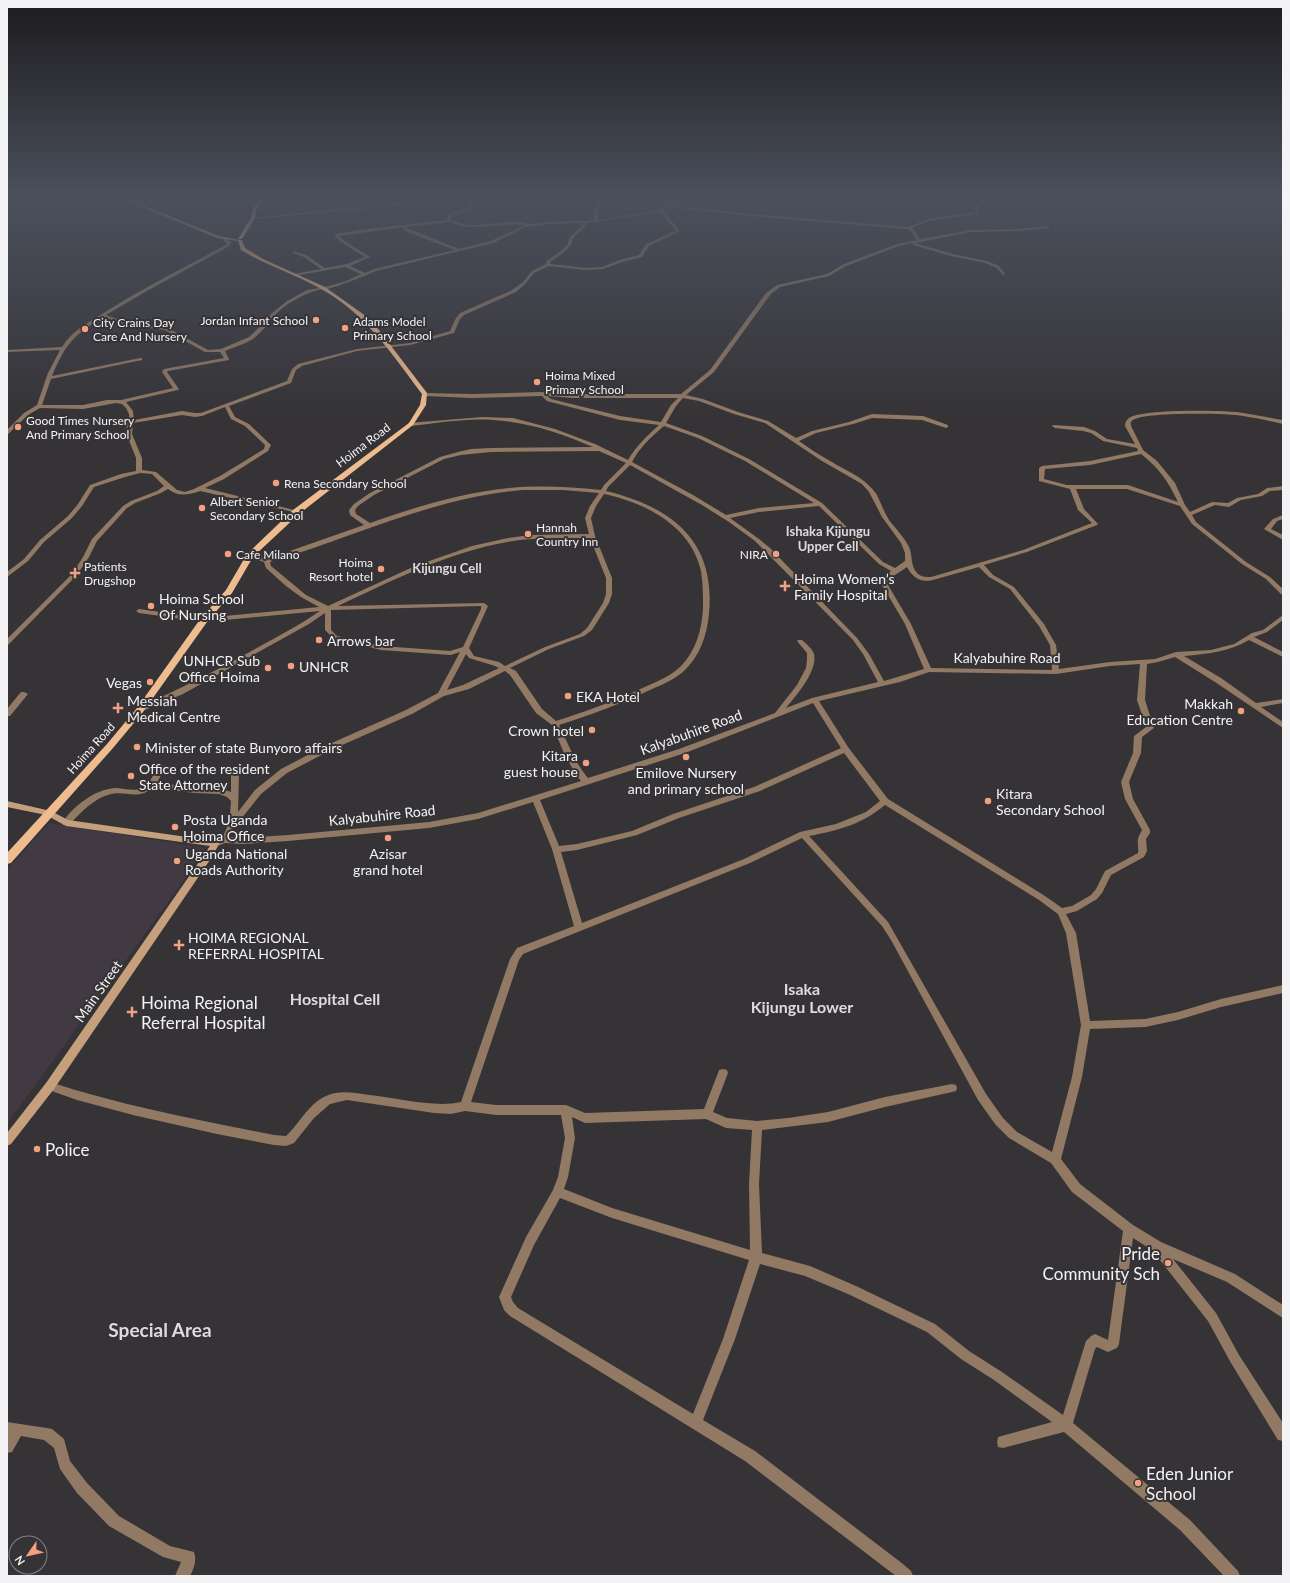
<svg xmlns="http://www.w3.org/2000/svg" width="1290" height="1583" font-family="Lato,sans-serif">
  <style>
    .built { fill: #413a42 }
    .lines { fill: none; stroke-linecap: round; stroke-linejoin: round }
    .street { fill: #917964; fill-rule: evenodd }
    .secondary { fill: #c69f7d; fill-rule: evenodd }
    .primary { fill: #efbc90; fill-rule: evenodd }
    .poi-dot { fill: #f2a080; stroke: #353336; stroke-width: 1.5 }
    .labels { text-anchor: middle; dominant-baseline: central; stroke-width: 4; stroke-linejoin: round; paint-order: stroke }
    .far-poi-label { font-size: 12px; fill: #f3f2f4; stroke: #353336; text-anchor: start }
    .far-street-label { font-size: 12px; fill: #f3f2f4; stroke: #353336 }
    .far-quarter-label { font-size: 13px; font-weight: bold; fill: #dedadf; stroke: #353336 }
    .poi-label { font-size: 14px; fill: #f3f2f4; stroke: #353336; text-anchor: start }
    .street-label { font-size: 14px; fill: #f3f2f4; stroke: #353336 }
    .quarter-label { font-size: 16px; font-weight: bold; fill: #dedadf; stroke: #353336 }
    .near-poi-label { font-size: 17px; fill: #f3f2f4; stroke: #353336; text-anchor: start }
    .near-quarter-label { font-size: 19px; font-weight: bold; fill: #dedadf; stroke: #353336 }
  </style>
  <rect width="100%" height="100%" fill="#353336"/>
  <!-- built -->
  <path class="built" d="M49 823 205 848 174 894 7 1124V870Z"/>
  <g class="lines">
    <!-- street -->
    <path class="street" d="M467 198H471L474 204 471 209 452 216 450 220C456 222 462 224 469 225 482 226 520 218 529 224L548 222 582 221 584 220 586 221 594 220 593 212 599 201 597 198H601L603 201 597 212 598 220 660 210C663 203 678 198 688 198L669 205 761 215 908 227 928 219 975 212 974 207 982 199 979 198 986 199 978 207V214L929 221 912 228 914 229 919 238 921 239 971 230 1018 229 1050 226 1049 228 1018 231 971 232 915 243 953 254 987 261 999 266 1005 274 1003 275 997 268 985 263 951 256 913 245 912 243 899 246 846 266 829 276 780 287 770 295 714 372 686 395 703 399 738 412 768 421 796 438 812 431 849 422 872 414 923 416 948 425V427L946 428 922 420 872 418 853 424 816 433 799 441C809 448 819 455 830 461 847 471 866 478 877 495 881 503 884 512 889 520 896 529 904 537 909 547 913 556 910 565 917 573 921 577 925 577 931 577L1023 550 1092 523 1078 510 1070 489 1039 481V468L1042 466 1090 461 1138 451 1137 448 1103 441 1091 433 1083 431 1055 428 1052 426 1053 425 1084 427 1095 431 1107 439 1135 444 1125 426C1125 423 1126 420 1129 418 1142 409 1226 410 1243 413 1257 415 1270 418 1283 420V424C1270 421 1257 418 1243 416 1227 413 1143 412 1133 420 1130 422 1131 423 1131 426L1143 450 1157 461 1175 483 1185 505 1190 512 1212 502 1228 503 1237 498 1258 494 1267 488 1283 486V490L1270 491 1262 496 1241 500 1229 507 1215 505 1192 515 1196 522 1246 562 1270 577 1283 589V595L1281 594 1266 579 1242 564 1192 524 1180 506 1127 489H1076L1084 509 1098 524 1097 525 1027 552 984 565 993 575 1014 587 1044 624 1056 645 1059 669 1110 662 1155 659 1176 652 1211 650 1234 644 1252 633 1263 630 1283 615V620L1267 632 1254 637 1283 652V657L1249 640C1229 652 1207 654 1184 656L1221 678 1256 703 1283 699V703L1261 707 1283 722V728L1215 682 1175 657 1158 662 1147 664 1145 700 1154 728 1142 737 1141 753 1129 782 1133 799 1150 830V833L1146 839 1147 851 1144 857 1111 875 1102 893 1097 899 1077 911 1066 914 1076 933 1090 1021 1145 1019 1178 1012 1221 999 1283 985V993L1221 1007 1178 1020 1145 1027 1090 1029 1082 1077 1061 1159 1080 1184 1133 1225 1161 1242 1235 1274 1283 1305V1318L1227 1282 1173 1259 1216 1313 1239 1355 1283 1423V1441L1278 1440 1231 1363 1208 1321 1152 1250 1133 1238 1119 1344 1117 1348 1108 1352 1097 1347 1095 1349 1073 1423 1190 1520 1238 1571 1240 1576H1224L1180 1530 1064 1432 1003 1448 998 1447 997 1442 998 1437 1052 1422 994 1380 961 1359 927 1332 848 1294 805 1276 760 1264 735 1339 703 1420 755 1451 903 1564 911 1571 913 1576H896L745 1461 510 1316 504 1310 499 1297 526 1237 553 1190 558 1177 565 1138 561 1115H496L465 1111 451 1114 434 1113 347 1100 330 1104 314 1118 294 1143 286 1146 274 1145 217 1134 133 1115 77 1100 46 1089 45 1086 46 1083 50 1082C123 1106 198 1120 274 1135L286 1136C299 1124 308 1105 324 1097 338 1089 355 1093 370 1095 396 1098 436 1108 461 1102L510 959 517 948 574 926 552 849 533 802 478 819 429 828 288 841 243 844 225 843 215 847 212 846 211 844C214 841 219 840 222 837 230 826 230 814 231 801L227 797 219 794 195 793 153 788C138 800 126 791 111 794 94 798 80 813 69 825H63L62 823C72 807 95 789 115 788 124 788 134 792 142 788 151 783 154 773 158 765L161 764 165 767 157 783 195 787 220 788 231 792V774L232 772H238L239 774 238 812 255 790 281 769 325 746 406 710 438 693 460 652 451 655 381 650 333 638 325 630V613L309 624 183 694 140 712H137L136 710 137 708C178 690 218 670 257 648 278 636 300 625 320 611L204 622 139 613 136 611 139 609 204 618 319 607 301 597 286 586 266 568 264 562 248 557V555L250 554 267 559 364 525 350 515 349 510 354 504 370 493 440 457 458 452 471 449 491 448 593 447C561 433 528 422 493 420 466 418 438 423 411 426L408 424 409 423 482 417 513 418 555 429 595 444 628 460C636 446 647 436 659 425L620 420 547 401 542 396 472 398 425 396 423 395V393L472 394 540 392 573 394H681L710 370 766 293 777 285 827 274 844 264 897 244 917 240 911 231 907 229 761 217 668 207 664 208 663 211 680 231 649 246 642 257 622 262 603 269 586 270 549 266 534 273 525 284 516 292 464 315 460 319 454 333 410 345 357 351 302 366 296 370 291 383 229 406 235 417 249 424 271 445 268 451 224 479 205 488 298 511V513L200 491C188 495 178 497 168 489L161 493 135 503 127 508 97 541 89 557 76 576 9 644 7 645V639L72 574 83 557 92 539 123 506 131 501 157 491 164 486 152 474 140 473 125 477 94 487 82 506 72 518 44 542 28 561 7 577V572L24 559 40 540 68 516 78 504 90 485 121 474 136 471V458L128 438 126 422 129 419V414L126 408 122 404 116 403 83 409 40 408 28 415 7 435V430L24 413 37 405 48 373 60 350 7 352V350L62 347C71 332 87 323 102 314 141 289 183 268 224 246L227 244 222 238 224 237 231 242 230 245 226 248 145 292 106 315 128 323 168 328 208 350 221 349 249 337 267 320 271 314 287 301 307 290 325 287 346 281 361 274 345 267 294 276V274L321 269 304 257 293 253V251L306 255 325 268 347 264 365 257 341 242 335 236V234L366 229 446 220 449 214 469 207 470 204ZM660 212 676 231 646 244 639 255 620 260 602 267 586 268 550 264V262L563 253 571 245 573 238 584 228 586 223ZM450 222C474 233 500 222 525 225L491 241 459 249 407 228V227ZM582 223 581 227 569 238 568 244 561 251 547 261 546 264 532 271 523 282 512 290 460 313 456 318 450 331 410 343 357 349 298 364 292 369 287 381 201 413H195L182 411 134 420 133 411 126 402 178 390 179 389 167 372 168 371 229 360V359L225 351C234 347 245 344 253 339 261 333 268 324 274 316 286 303 305 293 322 289L324 290C342 285 360 278 376 271L493 243 526 227 548 224ZM403 227 404 230 410 233 455 250 374 269 365 273 350 266 370 257 343 240 339 236ZM103 317 127 325 165 330 205 352H220L224 358 164 369 162 372 173 388 121 400H107L83 405H42L51 379 142 360V358H140L52 376C66 343 73 336 103 317ZM547 396 573 398H678L671 405 661 422 620 416 551 399ZM683 398 699 401 734 414 765 423 822 461 862 484 869 492 882 517 901 543 905 553V561L895 568 883 562 822 503 749 459 702 436 666 423 676 406ZM225 407 231 419 245 426 265 445 264 449 220 476 194 489 185 492 177 490 156 472 142 470V458L132 434 133 423 182 415 195 417 202 416ZM664 426 698 438 745 461 814 503 759 508 726 515 693 495 632 462C640 447 651 437 664 426ZM599 451 626 463 604 485 601 490C571 487 540 485 509 488 461 493 415 507 370 523L356 514 355 510 358 506 374 495 444 459 461 455 491 452ZM1141 454C1159 468 1168 481 1178 502L1128 485H1067L1044 479 1045 469 1090 465ZM630 465 702 505 729 522 755 541 853 640 863 654 878 682 812 698 786 708C796 696 818 671 814 654 812 648 806 644 802 640H798L797 641 807 653V660L806 668 797 685 775 713 679 749 588 778C575 763 568 743 559 725 590 715 621 704 650 690 661 685 674 680 684 671 700 656 707 635 709 614 716 541 672 507 606 491L608 487ZM523 490H563L599 493 590 506 585 518 589 534 531 535 508 538 472 546 415 566 328 606 306 595 271 566 270 562C355 537 434 497 523 490ZM604 494C646 503 691 526 701 571 703 583 703 596 703 608 702 629 696 651 681 666 672 675 659 681 647 686 618 700 587 711 556 721L542 709 516 671 510 668 549 649 584 636 592 630 609 603 612 594V578L595 536 591 518 596 506ZM819 506 879 564 891 571 883 579 882 585 905 624 924 669 884 681 869 654 857 638 770 548 759 539 730 518 759 512ZM590 538 606 578V594L603 603 587 628 580 634 545 647 505 666 499 662 474 656 469 648 488 606 484 603 338 606C393 580 447 553 507 542 534 537 562 538 590 538ZM907 567C913 578 921 583 933 580L979 567 989 577 1010 589 1039 626 1050 645 1052 670 931 668 911 624 888 585 892 577ZM481 606V609L463 647 450 651 381 646 337 636 331 630V610ZM466 654 469 658 495 666 499 668 463 685 447 690ZM1140 664 1137 700 1146 727 1134 736 1133 753 1121 782 1125 799 1142 830C1141 833 1138 836 1138 839 1137 844 1139 848 1138 853L1105 871 1096 889 1091 895 1072 906 1062 908 1045 896 888 799 848 747 819 701 900 682 929 672 1056 674 1110 666ZM505 671 510 675 536 713 552 725 564 753 576 775 581 781 478 813 429 822 288 835 243 838 230 837 233 829 261 794 287 773 331 750 412 714 444 696 469 689ZM813 703 841 748 754 787 673 814 632 831 577 844 559 846 540 800 685 753ZM844 753 880 801 866 812 836 824 800 832 744 859 582 923 561 852 577 850 637 835 679 818 760 791ZM885 805 1039 900 1058 914 1066 933 1081 1025 1072 1077 1052 1152 1017 1132 1003 1118 986 1094 888 922 809 836C839 830 861 825 885 805ZM802 838 882 926 891 940 978 1100 995 1124 1009 1138 1051 1163 1072 1192 1123 1231 1108 1340 1095 1334 1091 1336 1086 1341 1063 1415 1002 1372 969 1351 935 1324 856 1286 810 1266 762 1253 759 1184 762 1130 828 1122 885 1107 952 1092 956 1091 957 1088 956 1085 952 1084 885 1097 828 1112 788 1118 757 1121 727 1118 713 1112 728 1073 727 1070 723 1069 719 1070 718 1073 704 1109 585 1113 566 1105H496L471 1102 519 960 523 954 750 863ZM572 1117 585 1123 706 1119 726 1128 752 1130 749 1184 750 1250 612 1208 564 1189 568 1177 575 1138ZM560 1198 612 1218 749 1260 723 1339 693 1414 518 1308 513 1302 511 1297 534 1245Z
      M399 203 400 205 253 219 251 218Z
      M1283 515V519L1277 521 1271 529 1283 535V540L1264 529 1273 519Z
      M21 692H24L28 694 10 716H7V709Z
      M7 1422 47 1428 52 1429 64 1439 70 1461 87 1483 119 1516 170 1546 194 1552C197 1560 194 1569 190 1576H175L181 1562 163 1557 109 1526 77 1493 60 1469 54 1448 44 1440 21 1436 12 1452 7 1453Z"/>
    <!-- secondary -->
    <path class="secondary" d="M120 198H125L219 236 240 240 238 241 217 238Z
      M7 801 51 811 68 820 215 841 218 842 219 844 212 857 54 1089 11 1144 7 1146V1133L46 1083 210 846 66 826 46 815 7 807Z"/>
    <!-- primary -->
    <path class="primary" d="M261 198H265L257 208 255 218 242 239H238L251 218 253 208Z
      M238 240H242L245 248 263 259 325 287 363 314 379 330 427 393 426 405 413 425 299 514 253 557 232 593 207 622 143 712 113 748 11 863 7 864V853L107 744 137 708 201 618 226 590 247 554 293 510 409 423 420 405 422 394C392 354 366 314 321 289 295 274 267 266 241 250Z"/>
  </g>
  <!-- sky -->
  <linearGradient id="sky" x2="0" y2="1"><stop stop-color="#1d1c1e"/><stop offset="0.47" stop-color="#4b505d"/><stop offset="1" stop-color="#4b505d" stop-opacity="0"/></linearGradient>
  <rect width="1290" height="419" fill="url(#sky)"/>
  <!-- markers -->
  <g class="poi-dot">
    <circle cx="316" cy="320" r="4"/>
    <circle cx="345" cy="328" r="4"/>
    <circle cx="85" cy="329" r="4"/>
    <circle cx="537" cy="382" r="4"/>
    <circle cx="18" cy="427" r="4"/>
    <circle cx="276" cy="483" r="4"/>
    <circle cx="202" cy="508" r="4"/>
    <circle cx="528" cy="534" r="4"/>
    <circle cx="228" cy="554" r="4"/>
    <circle cx="776" cy="554" r="4"/>
    <circle cx="381" cy="569" r="4"/>
    <path d="M73 567h4v4h4v4h-4v4h-4v-4h-4v-4h4z"/>
    <path d="M783 580h4v4h4v4h-4v4h-4v-4h-4v-4h4z"/>
    <circle cx="151" cy="606" r="4"/>
    <circle cx="319" cy="640" r="4"/>
    <circle cx="291" cy="666" r="4"/>
    <circle cx="268" cy="668" r="4"/>
    <circle cx="150" cy="682" r="4"/>
    <circle cx="568" cy="696" r="4"/>
    <path d="M116 702h4v4h4v4h-4v4h-4v-4h-4v-4h4z"/>
    <circle cx="1241" cy="711" r="4"/>
    <circle cx="592" cy="730" r="4"/>
    <circle cx="137" cy="747" r="4"/>
    <circle cx="686" cy="757" r="4"/>
    <circle cx="586" cy="763" r="4"/>
    <circle cx="131" cy="776" r="4"/>
    <circle cx="988" cy="801" r="4"/>
    <circle cx="175" cy="827" r="4"/>
    <circle cx="388" cy="838" r="4"/>
    <circle cx="177" cy="861" r="4"/>
    <path d="M177 939h4v4h4v4h-4v4h-4v-4h-4v-4h4z"/>
    <path d="M130 1006h4v4h4v4h-4v4h-4v-4h-4v-4h4z"/>
    <circle cx="37" cy="1149" r="4"/>
    <circle cx="1168" cy="1263" r="4"/>
    <circle cx="1138" cy="1483" r="4"/>
  </g>
  <g class="labels">
    <!-- far-poi labels -->
    <g class="far-poi-label">
      <text x="308" y="320" text-anchor="end">Jordan Infant School</text>
      <text x="353" y="321">Adams Model<tspan x="353" dy="14">Primary School</tspan></text>
      <text x="93" y="322">City Crains Day<tspan x="93" dy="14">Care And Nursery</tspan></text>
      <text x="545" y="375">Hoima Mixed<tspan x="545" dy="14">Primary School</tspan></text>
      <text x="26" y="420">Good Times Nursery<tspan x="26" dy="14">And Primary School</tspan></text>
      <text x="284" y="483">Rena Secondary School</text>
      <text x="210" y="501">Albert Senior<tspan x="210" dy="14">Secondary School</tspan></text>
      <text x="536" y="527">Hannah<tspan x="536" dy="14">Country Inn</tspan></text>
      <text x="236" y="554">Cafe Milano</text>
      <text x="768" y="554" text-anchor="end">NIRA</text>
      <text x="373" y="562" text-anchor="end">Hoima<tspan x="373" dy="14">Resort hotel</tspan></text>
      <text x="84" y="566">Patients<tspan x="84" dy="14">Drugshop</tspan></text>
    </g>
    <!-- far-street labels -->
    <g class="far-street-label">
      <text transform="translate(363 445) rotate(-37)">Hoima Road</text>
      <text transform="translate(91 748) rotate(-48)">Hoima Road</text>
    </g>
    <!-- far-quarter labels -->
    <g class="far-quarter-label">
      <text x="828" y="531">Ishaka Kijungu<tspan x="828" dy="15">Upper Cell</tspan></text>
      <text x="447" y="568">Kijungu Cell</text>
    </g>
    <!-- poi labels -->
    <g class="poi-label">
      <text x="794" y="578">Hoima Women’s<tspan x="794" dy="16">Family Hospital</tspan></text>
      <text x="159" y="598">Hoima School<tspan x="159" dy="16">Of Nursing</tspan></text>
      <text x="327" y="640">Arrows bar</text>
      <text x="260" y="660" text-anchor="end">UNHCR Sub<tspan x="260" dy="16">Office Hoima</tspan></text>
      <text x="299" y="666">UNHCR</text>
      <text x="142" y="682" text-anchor="end">Vegas</text>
      <text x="576" y="696">EKA Hotel</text>
      <text x="127" y="700">Messiah<tspan x="127" dy="16">Medical Centre</tspan></text>
      <text x="1233" y="703" text-anchor="end">Makkah<tspan x="1233" dy="16">Education Centre</tspan></text>
      <text x="584" y="730" text-anchor="end">Crown hotel</text>
      <text x="145" y="747">Minister of state Bunyoro affairs</text>
      <text x="578" y="755" text-anchor="end">Kitara<tspan x="578" dy="16">guest house</tspan></text>
      <text x="139" y="768">Office of the resident<tspan x="139" dy="16">State Attorney</tspan></text>
      <text x="686" y="772" text-anchor="middle">Emilove Nursery<tspan x="686" dy="16">and primary school</tspan></text>
      <text x="996" y="793">Kitara<tspan x="996" dy="16">Secondary School</tspan></text>
      <text x="183" y="819">Posta Uganda<tspan x="183" dy="16">Hoima Office</tspan></text>
      <text x="185" y="853">Uganda National<tspan x="185" dy="16">Roads Authority</tspan></text>
      <text x="388" y="853" text-anchor="middle">Azisar<tspan x="388" dy="16">grand hotel</tspan></text>
      <text x="188" y="937">HOIMA REGIONAL<tspan x="188" dy="16">REFERRAL HOSPITAL</tspan></text>
    </g>
    <!-- street labels -->
    <g class="street-label">
      <text x="1007" y="657">Kalyabuhire Road</text>
      <text transform="translate(691 732) rotate(-20)">Kalyabuhire Road</text>
      <text transform="translate(382 815) rotate(-6)">Kalyabuhire Road</text>
      <text transform="translate(98 991) rotate(-55)">Main Street</text>
    </g>
    <!-- quarter labels -->
    <g class="quarter-label">
      <text x="802" y="988">Isaka<tspan x="802" dy="18">Kijungu Lower</tspan></text>
      <text x="335" y="998">Hospital Cell</text>
    </g>
    <!-- near-poi labels -->
    <g class="near-poi-label">
      <text x="141" y="1002">Hoima Regional<tspan x="141" dy="20">Referral Hospital</tspan></text>
      <text x="45" y="1149">Police</text>
      <text x="1160" y="1253" text-anchor="end">Pride<tspan x="1160" dy="20">Community Sch</tspan></text>
      <text x="1146" y="1473">Eden Junior<tspan x="1146" dy="20">School</tspan></text>
    </g>
    <!-- near-quarter labels -->
    <g class="near-quarter-label">
      <text x="160" y="1329">Special Area</text>
    </g>
  </g>
  <!-- border -->
  <rect width="1290" height="1583" fill="none" stroke="#f3f2f4" stroke-width="16"/>
  <!-- north arrow -->
  <g transform="translate(28 1555) rotate(236)"><circle r="19" fill="#353336" stroke="#817f82"/>
  <path d="M0-3L7 15L0 10L-7 15Z" fill="#f2a080"/>
  <text y="-6" font-size="11" font-weight="bold" text-anchor="middle" fill="#f3f2f4">N</text>
  </g>
</svg>
